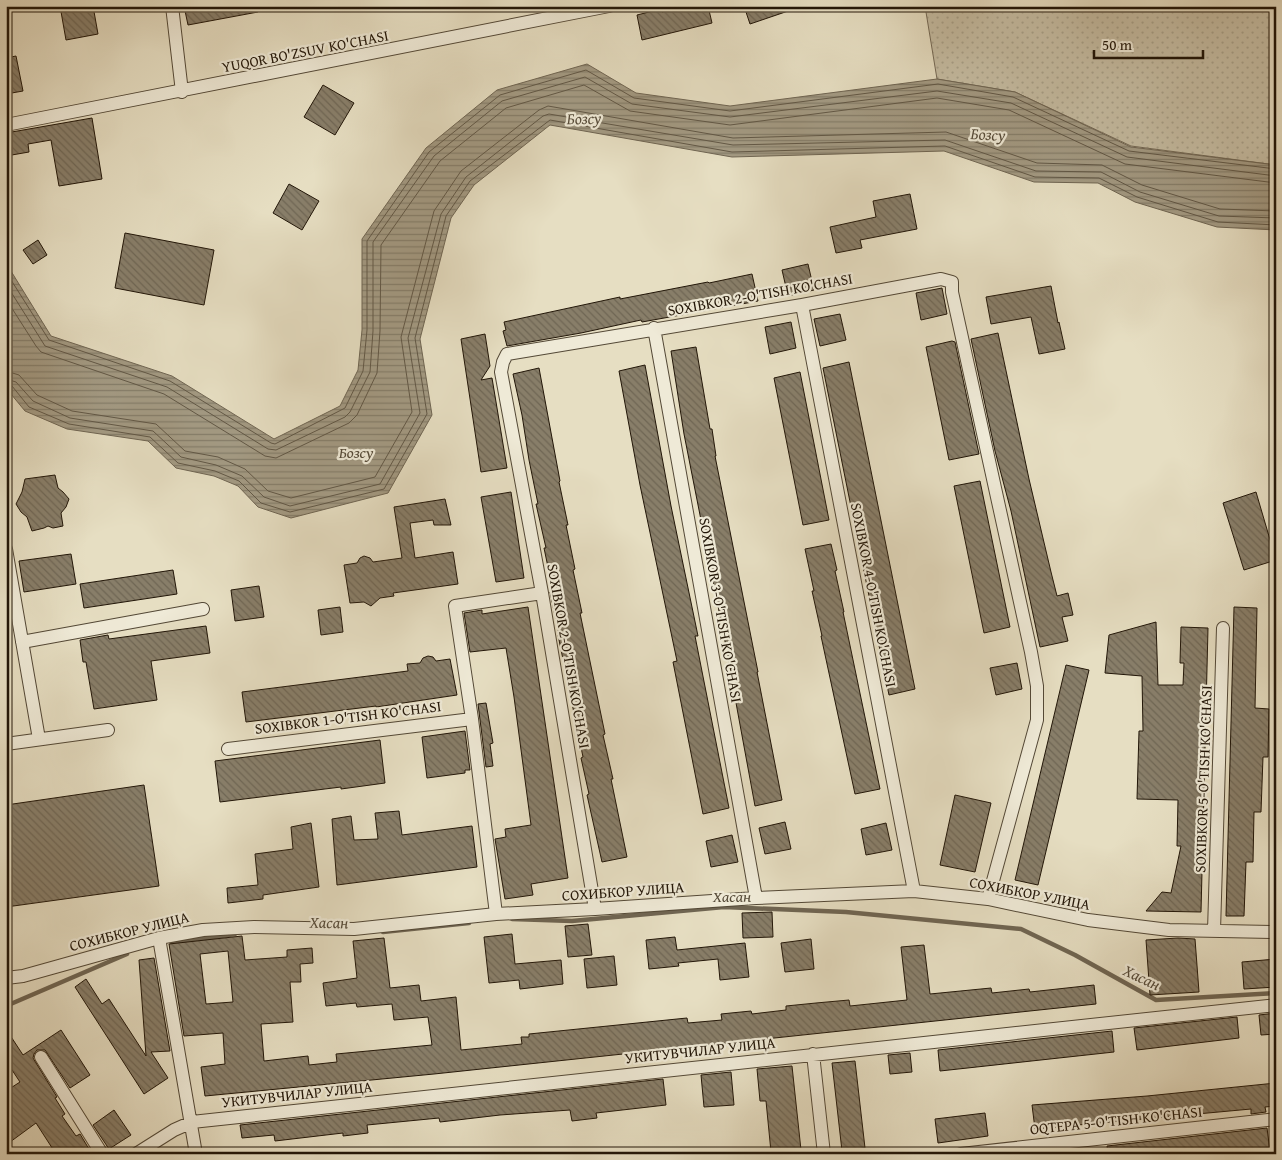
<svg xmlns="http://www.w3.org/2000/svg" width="1282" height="1160" font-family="'Gentium Book Plus',serif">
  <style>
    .grass { fill: url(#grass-dots); stroke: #746955 }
    .water { fill: url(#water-rules); stroke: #6f6552 }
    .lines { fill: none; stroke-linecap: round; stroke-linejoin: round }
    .shore { stroke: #625846; stroke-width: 1 }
    .stream { stroke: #6f6552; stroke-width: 4.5 }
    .building { fill: url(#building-back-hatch); stroke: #221608; fill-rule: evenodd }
    .minor-casing { stroke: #534836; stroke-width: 14 }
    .minor { stroke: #efead7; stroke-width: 12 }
    .labels { text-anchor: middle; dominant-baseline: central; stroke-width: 4.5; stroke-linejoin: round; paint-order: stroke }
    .street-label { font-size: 15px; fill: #221608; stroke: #efead7 }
    .water-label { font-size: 16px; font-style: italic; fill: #564b39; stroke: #efead7 }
  </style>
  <defs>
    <pattern id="grass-dots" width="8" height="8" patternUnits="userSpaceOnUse" patternTransform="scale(1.25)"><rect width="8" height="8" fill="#c5bca2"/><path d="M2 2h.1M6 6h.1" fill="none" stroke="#a9a18a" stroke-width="1.8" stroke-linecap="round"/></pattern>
    <pattern id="water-rules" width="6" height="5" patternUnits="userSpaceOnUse" patternTransform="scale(1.25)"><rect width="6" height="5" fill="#a39a83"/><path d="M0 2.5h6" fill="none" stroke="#847d69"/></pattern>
    <pattern id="building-back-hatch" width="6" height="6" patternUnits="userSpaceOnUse" patternTransform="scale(1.25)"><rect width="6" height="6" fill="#887e69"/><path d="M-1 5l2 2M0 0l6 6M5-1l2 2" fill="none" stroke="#6f6654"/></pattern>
  </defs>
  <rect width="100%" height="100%" fill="#e6dec2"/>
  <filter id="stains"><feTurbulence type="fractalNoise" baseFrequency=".004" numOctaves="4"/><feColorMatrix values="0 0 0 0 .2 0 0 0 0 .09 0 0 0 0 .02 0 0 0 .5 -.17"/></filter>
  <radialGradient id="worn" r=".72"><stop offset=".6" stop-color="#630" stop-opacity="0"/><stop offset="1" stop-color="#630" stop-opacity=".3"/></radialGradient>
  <!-- grass -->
  <path class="grass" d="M925 6H1276V165L1131 146 1015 92 937 79Z"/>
  <!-- water -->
  <path class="water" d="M587 64 636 93 730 106 937 79 1015 92 1131 147 1276 165V230L1217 227 1135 202 1098 183 1034 182 944 151 732 157 550 125 474 185 451 218 420 339 432 415 388 493 291 518 258 507 238 486 214 476 176 468 148 441 67 429 25 411 6 388V263L51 336 172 376 274 439 340 406 358 370 362 330V239L426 148 497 90Z"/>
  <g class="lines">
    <!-- shore -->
    <path class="shore" d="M6 272 49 340 170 381 271 443 275 444 345 408 363 371 367 330V241L429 152 500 95 586 70 634 98 730 111 938 84 1013 97 1129 151 1276 169
      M6 284 45 346 167 387 268 449 276 450 345 417 350 412 370 372 373 331V242L434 156 502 101 585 77 632 104 730 117 937 91 1011 103 1127 157 1276 176
      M6 299 36 346 41 352 164 394 265 456 276 458 349 423 357 415 377 373 380 331 381 245 440 161 506 108 584 85 630 111 730 125 937 98 1009 110 1125 164 1276 183
      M6 371 19 375 37 395 72 411 156 424 185 451 218 457 245 469 268 491 291 498 375 477 412 412 401 337 434 211 461 171 539 110 548 106 733 138 946 132 1037 163 1102 165 1142 185 1220 209 1276 211
      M6 379 16 382 33 401 70 418 153 431 181 457 216 465 242 476 264 497 290 506 380 484 420 413 408 338 441 214 466 177 543 116 549 114 733 145 945 140 1036 171 1101 172 1140 192 1219 216 1276 218
      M6 385 12 386 29 407 69 424 150 437 178 463 215 471 239 481 261 503 290 512 384 489 427 414 415 338 446 216 470 181 550 120 732 152 945 146 1035 177 1099 178 1137 197 1218 222 1276 225"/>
    <!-- stream -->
    <path class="stream" d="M512 919 572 921 724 907 846 912 1021 929 1075 955 1156 1000 1276 993
      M383 932 469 923
      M172 943 235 934
      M6 1006 127 954"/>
  </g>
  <!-- building -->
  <path class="building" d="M60 6H93L98 34 66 40Z
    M184 6H258V12L188 25Z
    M684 6H708L712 23 642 40 637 15 661 9 662 12Z
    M744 6H797V8L750 24Z
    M16 56 23 91 6 94V58Z
    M323 85 354 103 335 135 304 117Z
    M92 118 102 179 59 186 51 140 28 144 29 152 6 156V133Z
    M289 184 319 201 302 230 273 213Z
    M910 194 917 229 860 240 862 248 836 253 830 227 876 217 873 201Z
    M125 233 214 250 204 305 115 288Z
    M38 240 47 255 33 264 23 250Z
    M808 264 814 290 788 296 782 270Z
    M752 274 758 301 642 322 641 320 581 333 507 346 503 331 506 330 504 322 620 297V299L708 282 709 283Z
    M1051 286 1058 323 1059 322 1065 349 1039 354 1031 317 991 324 986 297Z
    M942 288 947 314 921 320 916 293Z
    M840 314 846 340 820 346 814 319Z
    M791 322 796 348 770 354 765 327Z
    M998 333 1029 479 1051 572 1057 596 1068 593 1073 615 1062 617 1068 641 1040 647 1011 511 995 451 971 339Z
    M485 334 490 366 481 380 492 378 507 468 481 472 461 339Z
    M952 341 955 342 979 454 949 460 926 347Z
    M696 347 710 429H712L716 456H715L758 672H757L782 800 755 806 734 692H735L684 434 671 351Z
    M849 362 915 689 889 695 823 368Z
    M645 365 671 506 698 636H695L729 808 703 814 673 662 677 661 640 485 619 371Z
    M539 368 560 481 559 482 568 525H566L575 569 573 570 582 613H580L605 734 603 735 613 779H611L627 857 602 862 587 795 589 794 581 758 583 757 558 635 559 634 550 592 553 591 544 548H546L536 504H538L529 460 522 415 513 374Z
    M800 372 829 520 803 525 774 378Z
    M55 475 58 488 63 492 69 499 66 507 61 513 63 526 53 528 48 526 44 528 32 531 27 517 21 512 16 504 22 492 25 479Z
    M980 481 1010 627 984 633 954 486Z
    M511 492 524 578 496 582 481 497Z
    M1256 492 1276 560 1244 570 1223 503Z
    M445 499 451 525H434L433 520 410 523 415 558 453 552 458 584 393 593 394 596 380 598 371 606 364 602 350 603 344 565 357 563 360 558 364 556 370 558 373 562 402 558 394 507Z
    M831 544 837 570 835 571 844 612H843L880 789 855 794 821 636H822L812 591H814L805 549Z
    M71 554 76 584 24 592 19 561Z
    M173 570 177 594 84 608 80 584Z
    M259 586 264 617 235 621 231 590Z
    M340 607 343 632 321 635 318 610Z
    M528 607 568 878 531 884 533 895 505 899 495 839 506 837 505 829 531 825 514 697 506 648 470 652 464 613 482 610V614Z
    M1234 607 1257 608 1255 708 1269 709 1268 757H1263L1261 812H1254L1253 862H1246L1244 916H1226Z
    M1156 622 1158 685H1183L1184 663H1180L1181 627 1208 628 1201 912 1146 911 1162 892 1171 893 1181 846H1177L1178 800 1137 799 1139 731H1143L1142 676 1105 673 1109 635Z
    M206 626 210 653 151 661 157 700 94 709 86 662H83L80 640 108 635 109 639Z
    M428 656 433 657 436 661 450 659 457 695 376 707V706L246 722 242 692 408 671 407 664 420 663 423 658Z
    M1017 663 1022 689 996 695 990 668Z
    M1066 665 1089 670 1038 885 1015 880Z
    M486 703 493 743 490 744 493 766 486 767 478 704Z
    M465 731 470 770H465V773L427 778 422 737Z
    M380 740 385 783 341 789V787L220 802 215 761Z
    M144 785 159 886 6 907V805Z
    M955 795 991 803 975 872 940 865Z
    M399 811 402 835 472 826 477 867 337 885 332 819 351 816 354 840 378 839 375 813Z
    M785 822 791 849 765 854 759 828Z
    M311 823 319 887 263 895V899L228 903 227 888 258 885 255 854 293 849 291 827Z
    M886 823 892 850 866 855 861 829Z
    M732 835 738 862 711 867 706 841Z
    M772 912 773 937 743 938 742 913Z
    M588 924 592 955 568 957 565 926Z
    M512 934 515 964 561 960 563 984 520 989 519 980 489 983 484 937Z
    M242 936 245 960 287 957V950L312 948 313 963 300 964 301 982H290L293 1022 261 1024 264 1061 308 1056 309 1065 337 1062 336 1054 432 1045 428 1017 394 1020 392 1004 357 1007 356 1003 326 1006 323 983 357 978 353 941 384 938 390 988 419 985 421 1001 456 997 461 1050 522 1044 521 1037H529V1034L687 1018 688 1023 722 1020 721 1014 751 1011 752 1014 786 1010V1006L816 1003 849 1000 850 1006 907 1000 901 947 924 945 930 994 991 988 992 993 1029 989 1030 992 1094 985 1096 1004 434 1074 205 1096 201 1067 225 1064 223 1033 184 1036 169 944ZM228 951 233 1002 206 1004 200 954Z
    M675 937 677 950 745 943 749 977 720 980 718 959 678 963 679 966 649 969 646 940Z
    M1178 938 1195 939 1199 992 1150 995 1146 940Z
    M811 939 814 969 785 972 781 943Z
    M614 956 617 985 587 988 584 959Z
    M154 958 170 1051 151 1052 168 1078 144 1094 75 987 86 979 102 1004 109 999 146 1056 139 960Z
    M1276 959V987L1244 989 1242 962Z
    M1276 1013V1034L1261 1035 1259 1015Z
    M1237 1017 1239 1038 1137 1050 1134 1028Z
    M6 1029 23 1055 61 1030 90 1075 70 1088 45 1050H37L34 1054 33 1058 57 1097 55 1098 65 1114 62 1116 76 1136 80 1134 92 1154H56L36 1123 6 1145V1091L20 1082 6 1061Z
    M1112 1031 1114 1052 940 1071 938 1050Z
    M910 1053 912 1072 890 1074 888 1055Z
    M855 1061 865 1148 842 1151 832 1063Z
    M792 1066 801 1150 771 1152 766 1101H760L757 1069Z
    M731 1072 734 1105 704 1107 701 1075Z
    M663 1079 666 1105 596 1113 597 1118 572 1121 570 1110 500 1115 440 1122 439 1118 367 1125 368 1133 343 1136V1133L275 1141 274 1135 242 1138 240 1125Z
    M1276 1083V1106L1265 1107 1266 1112 1251 1114V1109L1035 1129 1032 1105 1147 1096Z
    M114 1110 131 1135 109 1149 93 1125Z
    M985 1113 988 1136 938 1143 935 1119Z
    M1267 1128 1270 1151 1249 1154H1108L1107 1146Z"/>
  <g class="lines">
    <!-- minor casing -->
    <g class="minor-casing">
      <path id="minor" d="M172 6 182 92
        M6 125 609 6
        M802 305 914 891
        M654 328 756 898
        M6 549 39 739
        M22 642 203 609
        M6 744 108 730
        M228 749 472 719
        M595 909 542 593 501 372 503 362 507 354 802 305 941 279 952 282V292L1031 652 1037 686V720L988 899
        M496 914 472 719 455 606 542 593
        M1214 931 1223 628
        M159 938 196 1154
        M6 978 23 976 159 938 203 930 254 927 354 929 496 914 595 909 756 898 914 891 988 899 1088 920 1169 930 1276 932
        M813 1054 824 1154
        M41 1057 102 1154
        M136 1154 174 1130 192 1122 1276 1005
        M961 1154 1276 1119"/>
    </g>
    <!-- minor -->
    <use href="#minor" class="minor"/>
  </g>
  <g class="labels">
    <!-- street labels -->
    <g class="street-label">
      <text transform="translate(305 51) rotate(-11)">YUQOR BO'ZSUV KO'CHASI</text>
      <text transform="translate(760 294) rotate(-10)">SOXIBKOR 2-O'TISH KO'CHASI</text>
      <text transform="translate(874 595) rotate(79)">SOXIBKOR 4-O'TISH KO'CHASI</text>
      <text transform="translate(721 610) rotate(80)">SOXIBKOR 3-O'TISH KO'CHASI</text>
      <text transform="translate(569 656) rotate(80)">SOXIBKOR 2-O'TISH KO'CHASI</text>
      <text transform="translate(348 717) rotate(-7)">SOXIBKOR 1-O'TISH KO'CHASI</text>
      <text transform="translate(1203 779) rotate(-88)">SOXIBKOR 5-O'TISH KO'CHASI</text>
      <text transform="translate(623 891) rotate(-4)">СОХИБКОР УЛИЦА</text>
      <text transform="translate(1030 893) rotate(11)">СОХИБКОР УЛИЦА</text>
      <text transform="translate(129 931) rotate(-14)">СОХИБКОР УЛИЦА</text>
      <text transform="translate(700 1050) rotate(-6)">УКИТУВЧИЛАР УЛИЦА</text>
      <text transform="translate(297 1094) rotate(-6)">УКИТУВЧИЛАР УЛИЦА</text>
      <text transform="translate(1116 1120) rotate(-6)">OQTEPA 5-O'TISH KO'CHASI</text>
    </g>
    <!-- water labels -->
    <g class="water-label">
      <text transform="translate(584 118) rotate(-1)">Бозсу</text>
      <text transform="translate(988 134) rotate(3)">Бозсу</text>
      <text x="356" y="452">Бозсу</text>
      <text x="732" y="896">Хасан</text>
      <text transform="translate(329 922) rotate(1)">Хасан</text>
      <text transform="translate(1142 977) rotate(25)">Хасан</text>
    </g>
  </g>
  <!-- margin -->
  <rect width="1282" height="1160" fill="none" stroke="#e6dec2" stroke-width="25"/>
  <rect x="8" y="8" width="1267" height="1145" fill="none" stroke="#221608" stroke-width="2.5"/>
  <rect x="12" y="12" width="1257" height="1135" fill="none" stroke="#221608"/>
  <!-- scale -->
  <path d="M1094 50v8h109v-8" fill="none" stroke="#221608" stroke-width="2.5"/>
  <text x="1102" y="50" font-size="15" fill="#221608" stroke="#efead7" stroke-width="4" paint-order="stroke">50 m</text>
  <rect width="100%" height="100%" filter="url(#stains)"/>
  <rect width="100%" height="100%" fill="url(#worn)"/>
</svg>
